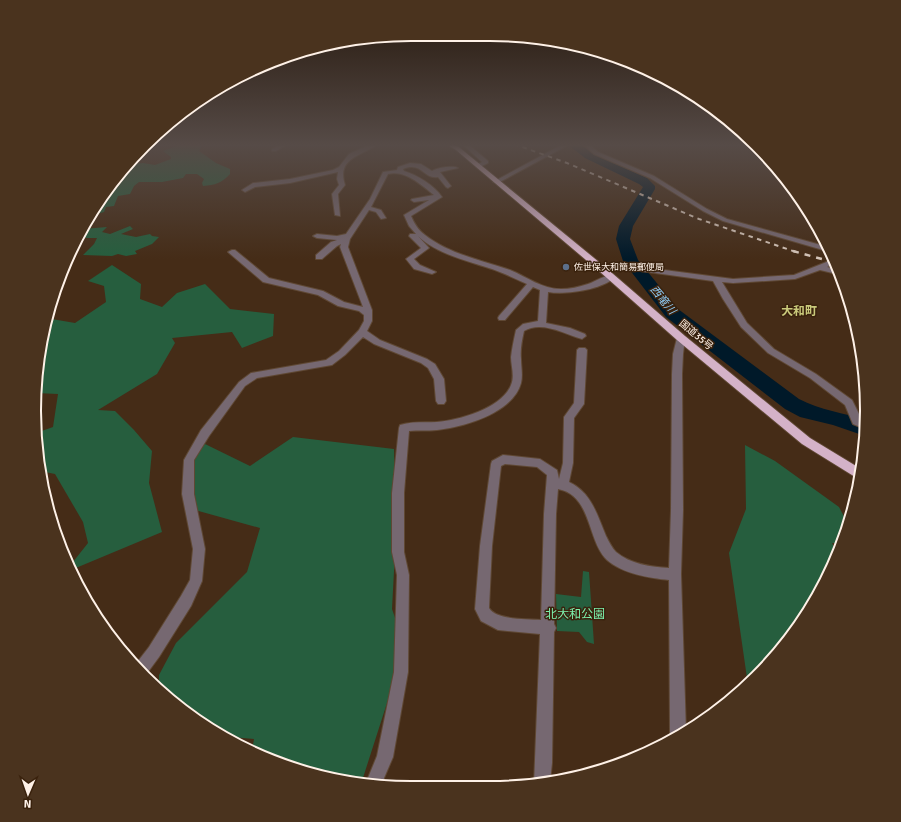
<svg xmlns="http://www.w3.org/2000/svg" width="901" height="822" font-family="Signika,'Noto Sans JP',sans-serif">
  <style>
    .green { fill: #265e3e }
    .lines { fill: none; stroke-linecap: round; stroke-linejoin: round }
    .river { fill: #001929; fill-rule: evenodd }
    .minor-casing { stroke: #5f4834; stroke-width: 2 }
    .highway-casing { stroke: #5f4834; stroke-width: 2 }
    .minor { fill: #766871; fill-rule: evenodd }
    .highway { fill: #d4b2c8; fill-rule: evenodd }
    .rail-far1 { stroke: #d6c6ba; stroke-width: 2; stroke-dasharray: 4.5 4.5; stroke-linecap: butt }
    .rail { stroke: #d6c6ba; stroke-width: 2.5; stroke-dasharray: 6 6; stroke-linecap: butt }
    .service-dot { fill: #5c6f8a; stroke: #3a220d; stroke-width: 1.5 }
    .labels { text-anchor: middle; dominant-baseline: central; stroke-width: 3; stroke-linejoin: round; paint-order: stroke }
    .far-poi-label { font-size: 9px; fill: #fef1e7; stroke: #3a220d; text-anchor: start }
    .street-label { font-size: 10px; fill: #fef1e7; stroke: #3a220d }
    .water-label { font-size: 11px; font-style: italic; fill: #8ecbf6; stroke: #3a220d }
    .quarter-label { font-size: 12px; font-weight: bold; fill: #c9c97b; stroke: #3a220d }
    .near-park-label { font-size: 12px; fill: #7df3ae; stroke: #3a220d }
    .rim { fill: none; stroke: #fef1e7; stroke-width: 2 }
  </style>
  <rect width="100%" height="100%" fill="#452c17"/>
  <!-- green -->
  <path class="green" d="M182 144H203L199 151 216 163 230 169V174C222 183 215 185 203 186L202 183 204 179 197 174H186L183 178 162 182H139L134 186 130 194 118 196 114 206 106 207 104 212 90 216 112 181 128 165 143 163 155 165 171 159V157L163 151Z
    M130 226 133 229 121 234 136 237 150 234 152 236 159 237 152 244 135 251 137 254 126 256 118 254 112 256 83 255 94 244 97 238H87L78 236 83 229 107 227 102 232 110 234Z
    M112 265 141 284 140 299 162 307 177 293 205 284 230 309 274 314 273 336 242 348 232 332 172 338 175 343 157 374 98 410 115 411 134 430 152 451 149 483 162 532 71 570 69 567 88 543 83 522 55 474 40 471 36 433 53 427 58 394 36 393 46 318 75 323 106 302 104 286 88 281Z
    M293 437 394 449 396 533 392 609 405 647 361 784 290 768 252 751 254 739 220 736 159 691V675L176 643 247 572 260 528 195 510 192 453 205 444 250 466Z
    M745 445 775 461 839 507 848 524 842 544 832 543 838 555 804 620 757 677 748 685 729 553 746 509Z
    M583 571 589 572 594 644 587 642 579 632 557 631 556 594 581 597Z"/>
  <g class="lines">
    <!-- river -->
    <path class="river" d="M567 144H580L593 154 647 178 655 186V189L633 226 630 239 638 260 678 309 799 399C820 410 844 413 866 420L865 436 833 425 800 417 785 409 666 317 623 261 616 239 619 226 643 187 639 184 585 158Z"/>
    <!-- minor casing -->
    <g class="minor-casing">
      <path id="minor" d="M281 144H288L276 151H272V149Z
        M371 144H378C363 156 336 157 345 185L338 194 340 216 335 215 332 194 339 185 337 179 338 172 290 183 255 187 245 192 242 190 253 183 290 179 333 170 339 167 349 154Z
        M462 144H468L488 161V163L480 167H476V165L482 162Z
        M563 144H570L498 183 493 182Z
        M583 144H589L598 152 654 176 707 209 727 219 828 247 830 252 723 221 703 211 650 178 594 154Z
        M410 163 421 164 432 171C436 168 453 165 458 168L440 172 451 186 448 188 446 187 438 177C424 180 422 161 403 169L404 171C417 175 434 185 442 197L411 216C414 223 418 230 425 235 449 254 481 260 510 270 527 277 542 289 561 289 570 289 579 287 588 284 596 281 606 274 614 275L615 277C602 290 565 295 548 292L546 323 570 328 585 334 586 336 582 339C565 334 541 320 524 331 522 340 520 349 521 359 521 367 523 375 521 383 513 413 464 427 437 430 427 431 418 430 409 431L404 493V552L409 575 408 672 393 757 384 778 383 785H367L368 778 377 756 394 672 397 575 392 552V493L399 428 400 425C413 421 425 423 437 422 460 420 502 408 511 385 515 376 511 366 511 357 512 348 514 339 516 330L523 324 538 321 540 290 533 287 505 320H499L498 318 499 316 527 284C515 279 504 273 492 269 467 261 437 254 418 236L429 248 414 259 420 265 436 272 432 274 414 269 406 259 421 248 409 236 410 234H416L409 226 404 215 429 200 414 202 411 200 412 199 434 195C421 185 406 170 388 174L371 207 381 210 386 218 381 219 376 212 369 210 350 239 348 247 372 310V321L367 331 380 340 427 359 435 364 444 379 446 401 444 404H438L436 401 434 379 428 368 421 363 374 344 363 337 345 355 332 365 257 378 245 386 209 436 194 460V494L205 549 202 581 191 606 159 657 145 676 135 665 149 647 181 596 190 580 193 549 182 494 184 460 201 430 239 382 251 373 326 360 339 351 359 330 364 321V315L359 311 338 306 318 295 263 282 228 252 232 250H235L269 278 323 291 344 302 363 307 340 247 341 244 337 246 322 259H316V255L331 242 337 240 317 238 313 236 317 234 337 236 346 234 370 199 383 172 397 170 398 167Z
        M834 259 837 263 827 267 839 270 841 275 820 270 795 279 733 283 722 282 747 323 774 349 816 374 852 400 861 418 866 421 865 429 853 424 845 405 810 378 768 353 741 327 723 299 713 281 626 269 602 271 598 269 602 267 626 265 733 279 794 275Z
        M681 335 685 338 683 354 682 374 683 510 681 574 686 732 672 739 670 736 669 580C649 578 623 574 607 560 587 541 592 495 558 489L556 514 554 624 556 628 554 632 552 763 550 782 534 784 540 634 498 630 481 621 475 609 480 546 491 464 492 461 503 455 540 459 557 470 559 479 563 463 564 417 574 403 577 350 579 348H585L587 350 584 404 574 418 573 463 569 482C592 493 597 515 606 536 609 542 612 548 616 552 630 564 651 567 669 568L671 510 672 374 673 354 677 338ZM505 464 537 467 547 475 544 514 541 620C527 619 496 620 489 608L492 546 501 466Z"/>
    </g>
    <!-- highway casing -->
    <g class="highway-casing">
      <path id="highway" d="M149 144H160L145 149Z
        M446 144H454L460 148 605 267 685 336 810 438 861 469 860 480 802 444 677 340 599 271 456 150Z"/>
    </g>
    <!-- minor -->
    <use href="#minor" class="minor"/>
    <!-- highway -->
    <use href="#highway" class="highway"/>
    <!-- rail-far1 -->
    <path class="rail-far1" d="M514 144 567 163 699 219 796 252"/>
    <!-- rail -->
    <path class="rail" d="M793 251 836 263"/>
  </g>
  <!-- sky -->
  <linearGradient id="sky" x2="0" y2="1"><stop stop-color="#26180d"/><stop offset="0.56" stop-color="#564b47"/><stop offset="1" stop-color="#564b47" stop-opacity="0"/></linearGradient>
  <rect width="901" height="259" fill="url(#sky)"/>
  <!-- markers -->
  <circle class="service-dot" cx="566" cy="267" r="4"/>
  <g class="labels">
    <!-- far-poi labels -->
    <g class="far-poi-label">
      <text x="574" y="267">佐世保大和簡易郵便局</text>
    </g>
    <!-- street labels -->
    <g class="street-label">
      <text transform="translate(696 335) rotate(40)">国道35号</text>
    </g>
    <!-- water labels -->
    <g class="water-label">
      <text transform="translate(663 300) rotate(50)">西竜川</text>
    </g>
    <!-- quarter labels -->
    <g class="quarter-label">
      <text x="799" y="311">大和町</text>
    </g>
    <!-- near-park labels -->
    <g class="near-park-label">
      <text x="575" y="614">北大和公園</text>
    </g>
  </g>
  <!-- crop -->
  <path d="M0 0H901V822H0ZM411 41H490A370 370 0 0 1 860 411V411A370 370 0 0 1 490 781H411A370 370 0 0 1 41 411V411A370 370 0 0 1 411 41Z" fill="#4a331e" fill-rule="evenodd"/>
  <path class="rim" d="M411 41H490A370 370 0 0 1 860 411V411A370 370 0 0 1 490 781H411A370 370 0 0 1 41 411V411A370 370 0 0 1 411 41Z"/>
  <!-- north arrow -->
  <g transform="translate(28 794) rotate(182)" stroke="#3a220d" stroke-width="3" paint-order="stroke">
  <path d="M0-3L7 15L0 10L-7 15Z" fill="#fef1e7"/>
  <text y="-6" font-size="11" font-weight="bold" text-anchor="middle" fill="#fef1e7">N</text>
  </g>
</svg>
